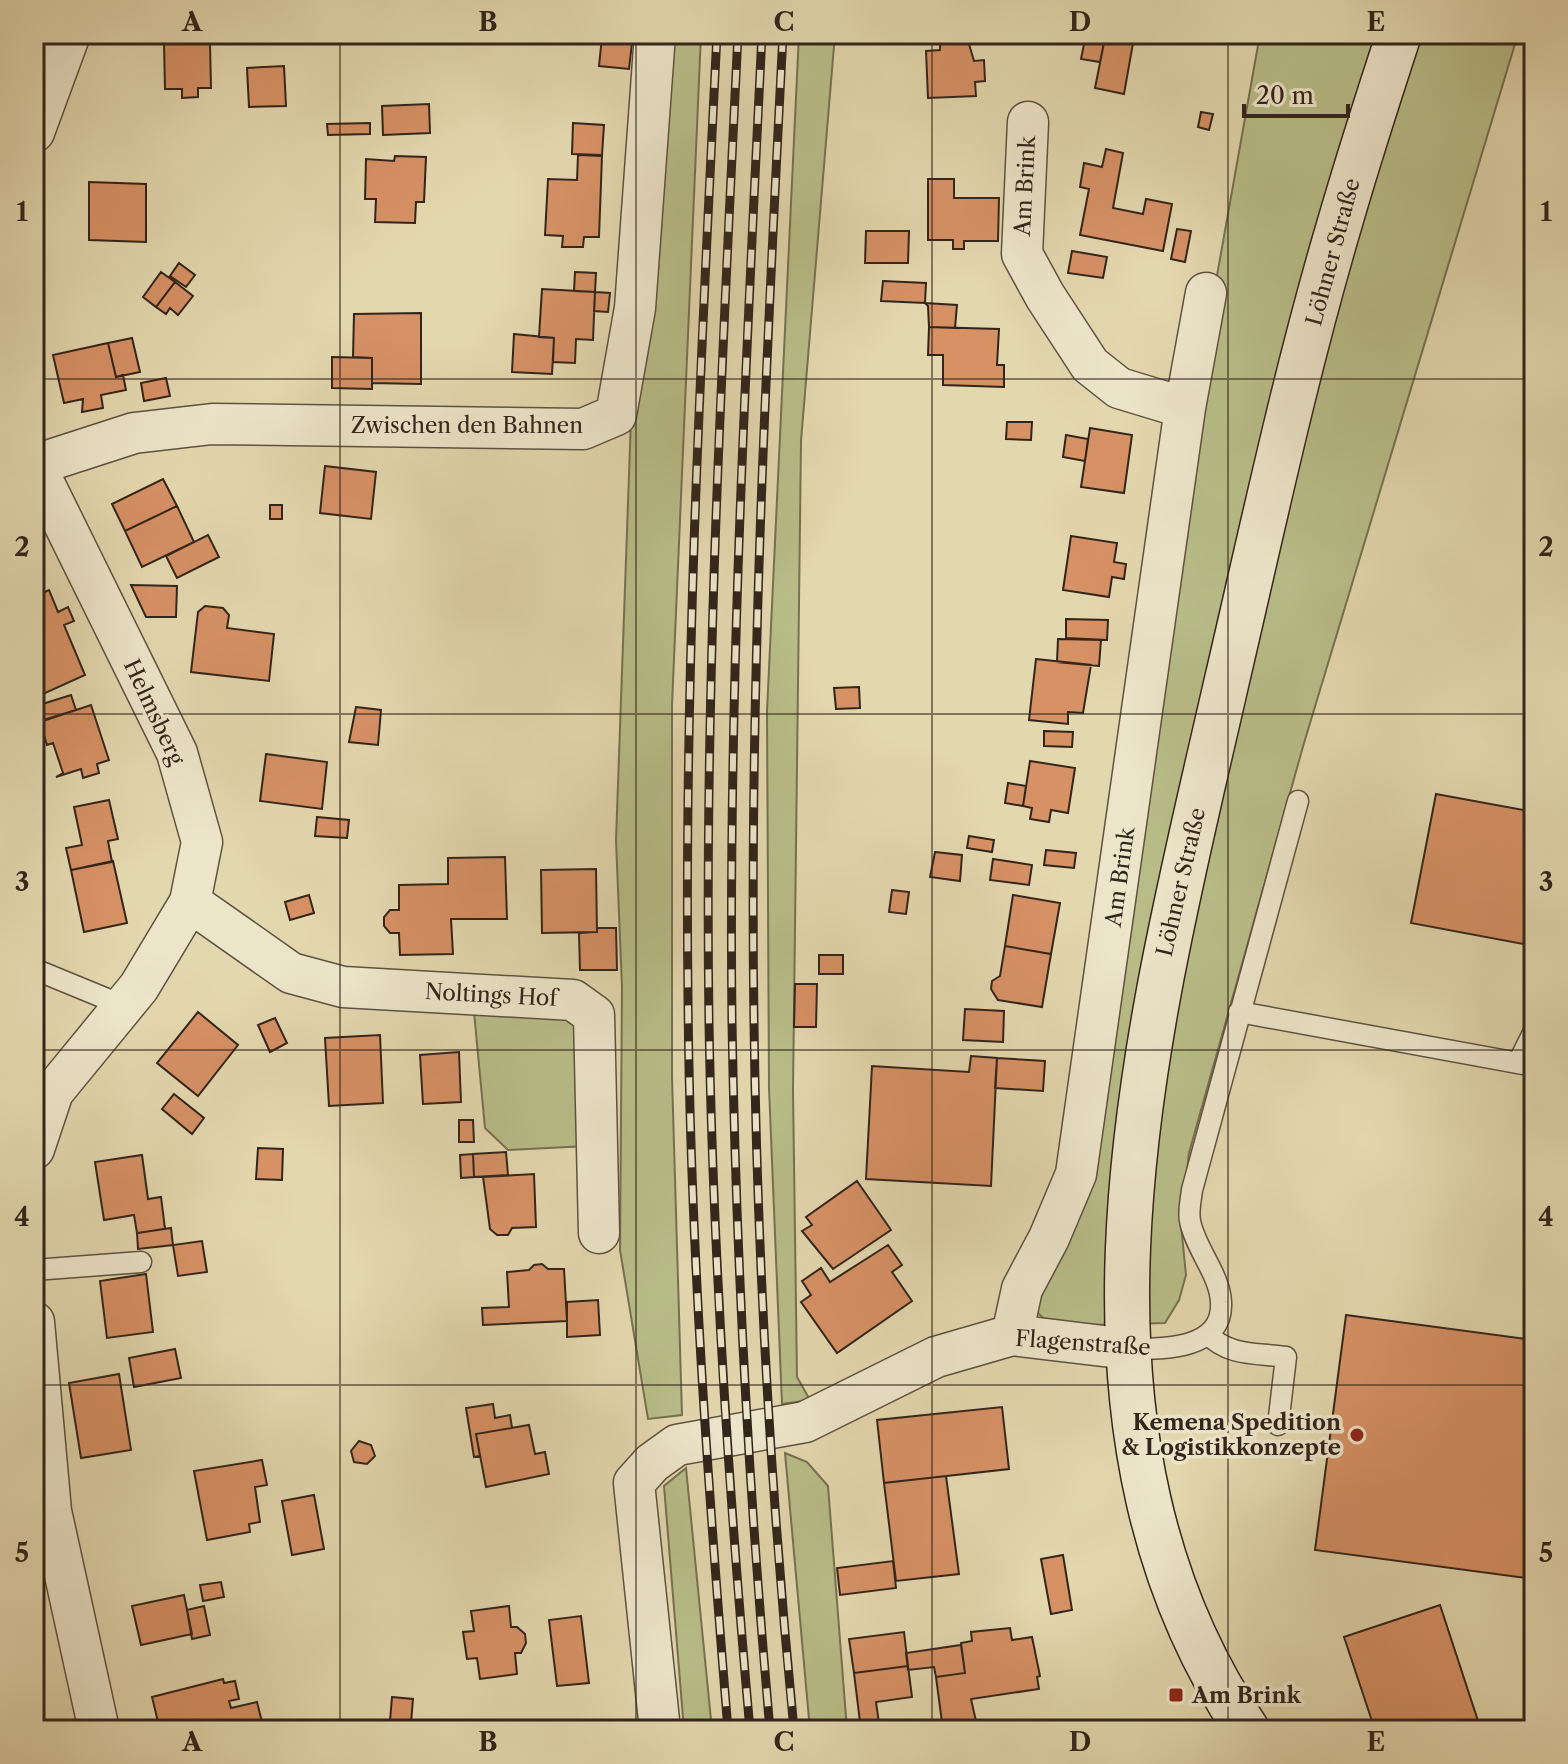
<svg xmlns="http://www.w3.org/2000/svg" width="1568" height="1764" font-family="'Libre Caslon Text',serif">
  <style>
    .green { fill: #b8bd88; stroke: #757152; stroke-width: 2 }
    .building { fill: #d69165; stroke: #32251b; stroke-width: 2 }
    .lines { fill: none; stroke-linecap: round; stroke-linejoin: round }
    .lane-casing { stroke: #5e5240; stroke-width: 23 }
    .street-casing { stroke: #5e5240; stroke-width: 43 }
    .secondary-casing { stroke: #32251b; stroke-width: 47 }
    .lane { stroke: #ede5ca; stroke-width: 20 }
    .street { stroke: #ede5ca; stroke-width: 40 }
    .secondary { stroke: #ede5ca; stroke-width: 44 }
    .rail-casing { stroke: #32251b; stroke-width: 9 }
    .rail { stroke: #ede5ca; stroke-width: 6; stroke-dasharray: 18; stroke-linecap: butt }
    .grid { fill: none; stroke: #32251b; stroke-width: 2; stroke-opacity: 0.55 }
    .poi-dot { fill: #8f2418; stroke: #ede5ca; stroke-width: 3 }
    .labels { text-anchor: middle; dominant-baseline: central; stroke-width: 7; stroke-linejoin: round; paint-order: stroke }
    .street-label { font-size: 22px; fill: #32251b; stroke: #ede5ca }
    .poi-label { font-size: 22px; font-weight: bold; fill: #32251b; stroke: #ede5ca; text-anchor: end }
    .neatline { fill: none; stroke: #32251b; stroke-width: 3 }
    .grid-label { font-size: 26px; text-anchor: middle; font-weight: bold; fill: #32251b }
  </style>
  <rect width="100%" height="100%" fill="#e3d7ae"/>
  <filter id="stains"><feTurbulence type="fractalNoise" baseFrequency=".0025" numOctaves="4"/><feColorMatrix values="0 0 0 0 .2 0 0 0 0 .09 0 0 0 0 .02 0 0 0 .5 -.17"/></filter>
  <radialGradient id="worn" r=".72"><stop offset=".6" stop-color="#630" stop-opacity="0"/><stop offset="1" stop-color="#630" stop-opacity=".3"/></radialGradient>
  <!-- green -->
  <path class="green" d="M667 34H701L672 705V1077L682 1415 648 1419 620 1250 622 987 616 840 631 419Z
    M799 34H835L801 441 793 1090 797 1377 810 1400 782 1404 769 1088 767 711Z
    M1260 34H1518L1304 743 1189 1153 1181 1225 1186 1275 1179 1300 1165 1323 1053 1326 1033 1309Z
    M474 1012 568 1013 584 1032 588 1146 508 1150 485 1128Z
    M785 1453 807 1462 828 1486 847 1730H810Z
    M686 1468 712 1730H684L664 1486Z"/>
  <!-- building -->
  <path class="building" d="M571 34H619L618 38Z
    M940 34H966L974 61 984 60 985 81 975 82 976 96 928 98 926 51 940 50Z
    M1086 34 1105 38 1100 62 1081 59Z
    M602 37 632 43 629 69 599 66Z
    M1105 38 1133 43 1124 94 1095 88Z
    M210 43 211 88H198V97L182 98V89H165L164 44Z
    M284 66 286 106 249 107 247 68Z
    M429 104 430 133 383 135 382 106Z
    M1201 112 1213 114 1209 130 1198 127Z
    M370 123V134L328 135 327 124Z
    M573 123 604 125 602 155 572 154Z
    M1106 149 1123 153 1113 208 1143 214 1146 199 1172 204 1163 251 1080 235 1089 189 1080 187 1084 163 1102 167Z
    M578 155 602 156 599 237H584L583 247H562L563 236 545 235 548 179 577 180Z
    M395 156 426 157 424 202H416L415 223 375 222 376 199H365L366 159 394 161Z
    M928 179H954V198H999L998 241H964V249H953V240H928Z
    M89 182 146 184V242L89 240Z
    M1177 229 1191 231 1185 262 1171 259Z
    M866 231H909L908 263H865Z
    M1072 251 1107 257 1103 278 1068 273Z
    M179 263 195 275 186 287 170 276Z
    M161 272 175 282 156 307 143 297Z
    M575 272 596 273 595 292 574 291Z
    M883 281 926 283 925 303 881 301Z
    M175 282 193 296 178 315 170 308 166 314 156 307Z
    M542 289 595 292 593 340 576 339 575 363 553 362 554 338 539 337Z
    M595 292 610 293 608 312 594 311Z
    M925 303 957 305 955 328 929 327 928 306Z
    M421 313V384L372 383V358L353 357 354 314Z
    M929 327 999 329 997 365H1004V387L943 385V355H928Z
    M514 334 554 338 552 374 512 372Z
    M132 338 140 372 116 377 108 343Z
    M108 343 116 377 123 375 126 390 101 395 103 408 82 412 83 399 64 403 53 355Z
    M332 357 372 358V389L332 388Z
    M166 378 170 396 144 401 141 383Z
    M1007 422H1032L1031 440 1006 439Z
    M1090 428 1132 435 1124 493 1081 487Z
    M1066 435 1088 439 1085 461 1063 457Z
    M325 466 376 472 371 519 320 513Z
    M163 479 177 506 125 531 112 504Z
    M270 505H282V519H270Z
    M177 506 194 542 142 567 125 531Z
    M208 535 219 557 177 578 166 556Z
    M1071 536 1117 543 1114 562 1126 564 1124 579 1112 577 1109 597 1063 590Z
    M131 585 177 586 176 617H146Z
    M49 590 58 612 68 607 74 621 64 625 85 675 43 694 34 674V597Z
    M205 606 223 608 229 615 227 628 274 634 269 681 191 672 198 612Z
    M1066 619 1108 620 1107 640 1066 638Z
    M1058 639 1101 640 1099 666 1057 662Z
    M1036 659 1091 665 1083 713 1068 712V724L1029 720Z
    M859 687 860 708 836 709 834 688Z
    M71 695 76 710 40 721 36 706Z
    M91 705 109 760 97 764 99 773 83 778 81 769 56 777 63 773 53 743 47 745 40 722Z
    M356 707 381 710 378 745 349 742Z
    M1044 731 1073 732 1072 747 1044 746Z
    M266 754 327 762 322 809 260 801Z
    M1030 761 1075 768 1068 813 1051 810 1049 822 1030 819 1032 808 1023 806Z
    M1008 783 1026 786 1023 806 1005 803Z
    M1436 794 1534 812V946L1411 923Z
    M109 800 118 839 108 841 112 862 71 870 66 848 82 845 74 807Z
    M317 817 349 820 347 838 315 836Z
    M969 836 994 840 992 852 967 848Z
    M1046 850 1076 853 1074 868 1044 865Z
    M935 852 962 855 960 881 930 877Z
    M505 857 507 919H451L453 954 400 955 399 933H390L384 926V917L390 910H399V885L448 884V858Z
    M993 859 1032 865 1029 885 990 880Z
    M113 861 127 923 84 932 71 870Z
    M596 869 597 932 542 933 541 870Z
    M892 890 909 892 906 914 889 912Z
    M309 895 314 913 290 920 285 902Z
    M1013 895 1060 903 1051 954 1005 946Z
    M597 928H616L617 970H580L579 933 597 932Z
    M1005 946 1051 954 1042 1007 998 1000 991 989 992 981 1000 976Z
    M819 955H843V974H819Z
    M795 984H817L816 1027H794Z
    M965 1009 1004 1011 1003 1042 963 1040Z
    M198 1012 238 1045 198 1096 157 1063Z
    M275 1018 287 1043 270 1052 258 1025Z
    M380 1035 383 1103 329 1106 325 1038Z
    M459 1052 461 1102 423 1104 420 1055Z
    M971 1056 997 1058 991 1186 866 1179 872 1066 969 1072Z
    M997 1058 1045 1061 1043 1091 995 1088Z
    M174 1094 204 1118 192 1134 162 1109Z
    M459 1120H473L474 1142H459Z
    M258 1148 283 1149 282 1180 256 1179Z
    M506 1152 508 1175 474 1177 473 1154Z
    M473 1154 474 1177 461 1178 460 1155Z
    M142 1155 148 1199 161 1197 165 1229 137 1233 134 1215 104 1220 95 1162Z
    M534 1174 536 1227 512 1228 508 1235H497L490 1229 483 1177Z
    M857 1181 891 1230 833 1269 802 1231 812 1225 806 1217Z
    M171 1228 173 1245 138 1249 137 1233Z
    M202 1241 207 1272 178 1276 173 1245Z
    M888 1245 902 1265 892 1272 912 1301 837 1353 801 1302 811 1295 802 1281 821 1268 830 1282Z
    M542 1264 548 1269H564L567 1321 483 1325 482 1308 509 1307 507 1272 529 1270 534 1265Z
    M146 1274 153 1332 107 1338 100 1281Z
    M598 1300 600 1335 567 1337V1302Z
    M1346 1315 1534 1340V1579L1315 1550Z
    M175 1349 181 1378 134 1387 129 1358Z
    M119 1374 131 1450 81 1458 69 1383Z
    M493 1404 495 1418 510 1415 512 1428 476 1434 480 1456 474 1457 466 1408Z
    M1002 1407 1009 1469 884 1483 877 1420Z
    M529 1425 535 1454 545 1452 549 1474 486 1487 476 1434Z
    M359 1441 371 1445 375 1456 367 1464 354 1462 351 1451Z
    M262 1460 267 1485 255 1487 260 1522 249 1524 250 1532 207 1540 194 1471Z
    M946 1476 959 1574 896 1581 884 1483Z
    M314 1495 324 1549 292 1555 282 1501Z
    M1063 1555 1072 1610 1051 1614 1041 1559Z
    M893 1561 896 1588 840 1595 837 1568Z
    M221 1582 224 1597 203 1601 200 1585Z
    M184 1595 192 1634 141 1645 132 1606Z
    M1440 1605 1481 1730H1375L1344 1637Z
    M204 1606 210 1635 192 1639 187 1610Z
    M509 1606 511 1627H517L525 1634 526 1643 521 1653H515L517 1674 480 1679 477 1658 467 1659 463 1632 474 1631 471 1611Z
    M581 1616 589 1683 557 1686 549 1620Z
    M1010 1628 1012 1640 1032 1637 1040 1676 1037 1677 1039 1689 971 1699 978 1730H943L936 1677 965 1673 961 1643 972 1641 971 1632Z
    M904 1632 908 1666 854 1673 849 1639Z
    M961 1645 965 1673 936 1677 934 1667 908 1670 906 1653Z
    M908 1666 912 1697 876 1702 880 1730H861L854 1673Z
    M223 1679 224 1683 235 1681 239 1699 229 1701 231 1708 257 1702 262 1722 235 1730H160L152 1697Z
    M392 1697 413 1699 411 1723 390 1721Z
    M262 1722 264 1730H235V1728Z"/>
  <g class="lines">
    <!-- lane casing -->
    <g class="lane-casing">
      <path id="lane" d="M34 969 124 1006
        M1239 1012 1534 1066
        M1518 1063 1534 1031
        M34 1270 141 1262
        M1208 1334C1227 1356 1258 1353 1286 1357L1278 1425
        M1128 1349C1160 1349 1224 1351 1221 1302 1220 1275 1195 1248 1190 1221 1188 1211 1191 1199 1192 1190L1298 801"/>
    </g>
    <!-- street casing -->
    <g class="street-casing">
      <path id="street" d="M1028 122 1022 254 1045 296 1090 365 1119 388 1185 408
        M34 132 70 34
        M34 463 177 753 202 842 190 902 139 987 53 1092 34 1149
        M35 465 134 433 212 424 583 429 616 415 635 308 655 34
        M190 902 291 973 343 987 573 1000 594 1015 599 1233
        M34 1322 51 1511 99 1730
        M1012 1335 1022 1289 1049 1238 1076 1174 1185 408 1206 293
        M660 1730 634 1483 652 1463 677 1445 805 1422 936 1357 1012 1335 1128 1349"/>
    </g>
    <!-- secondary casing -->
    <g class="secondary-casing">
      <path id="secondary" d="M1247 1730C1037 1420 1151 1014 1227 680 1263 526 1296 370 1341 219 1359 157 1379 95 1399 34"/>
    </g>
    <!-- lane -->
    <use href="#lane" class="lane"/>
    <!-- street -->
    <use href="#street" class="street"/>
    <!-- secondary -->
    <use href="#secondary" class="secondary"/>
    <!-- rail casing -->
    <g class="rail-casing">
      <path id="rail" d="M717 34C701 355 684 676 688 998 690 1242 708 1486 728 1730
        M738 34C722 363 704 693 709 1023 713 1259 729 1495 750 1730
        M762 34C746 363 728 693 732 1023 736 1259 749 1495 770 1730
        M783 34C766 363 749 693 754 1023 757 1259 771 1495 794 1730"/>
    </g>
    <!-- rail -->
    <use href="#rail" class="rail"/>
  </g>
  <!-- grid -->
  <path class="grid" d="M340 34V1730M636 34V1730M932 34V1730M1228 34V1730M34 379H1534M34 714H1534M34 1050H1534M34 1385H1534"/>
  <!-- markers -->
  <g class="poi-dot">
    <circle cx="1357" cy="1435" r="8"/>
    <rect x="1168" y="1687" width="16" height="16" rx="4"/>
  </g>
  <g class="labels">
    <!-- street labels -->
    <g class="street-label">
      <text transform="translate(1025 186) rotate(-87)">Am Brink</text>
      <text transform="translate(1333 252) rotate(-75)">Löhner Straße</text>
      <text x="467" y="425">Zwischen den Bahnen</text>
      <text transform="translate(154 712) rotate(65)">Helmsberg</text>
      <text transform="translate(1120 877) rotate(-82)">Am Brink</text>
      <text transform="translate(1181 882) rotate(-77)">Löhner Straße</text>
      <text transform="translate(491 995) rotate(3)">Noltings Hof</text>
      <text transform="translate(1083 1343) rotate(4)">Flagenstraße</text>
    </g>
    <!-- poi labels -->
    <g class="poi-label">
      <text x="1341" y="1422">Kemena Spedition<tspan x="1341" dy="25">&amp; Logistikkonzepte</tspan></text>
      <text x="1192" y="1695" text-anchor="start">Am Brink</text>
    </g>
  </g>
  <!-- margin -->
  <rect width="1568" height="1764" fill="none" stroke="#e3d7ae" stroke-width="88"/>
  <!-- scale -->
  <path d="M1244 104v12h104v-12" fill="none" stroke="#32251b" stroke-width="4"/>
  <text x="1256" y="104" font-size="24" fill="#32251b" stroke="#ede5ca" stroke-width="6" paint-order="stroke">20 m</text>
  <rect x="44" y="44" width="1480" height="1676" class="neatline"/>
  <g class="grid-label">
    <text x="192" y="31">A</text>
    <text x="488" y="31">B</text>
    <text x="784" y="31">C</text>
    <text x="1080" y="31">D</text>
    <text x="1376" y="31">E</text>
    <text x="22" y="221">1</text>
    <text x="1546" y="221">1</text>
    <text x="22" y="556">2</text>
    <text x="1546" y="556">2</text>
    <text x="22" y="891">3</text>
    <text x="1546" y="891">3</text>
    <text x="22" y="1226">4</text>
    <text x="1546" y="1226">4</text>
    <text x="22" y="1562">5</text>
    <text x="1546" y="1562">5</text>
    <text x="192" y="1751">A</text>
    <text x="488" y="1751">B</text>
    <text x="784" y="1751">C</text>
    <text x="1080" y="1751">D</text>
    <text x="1376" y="1751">E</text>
  </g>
  <rect width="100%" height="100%" filter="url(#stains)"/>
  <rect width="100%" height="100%" fill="url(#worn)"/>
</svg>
